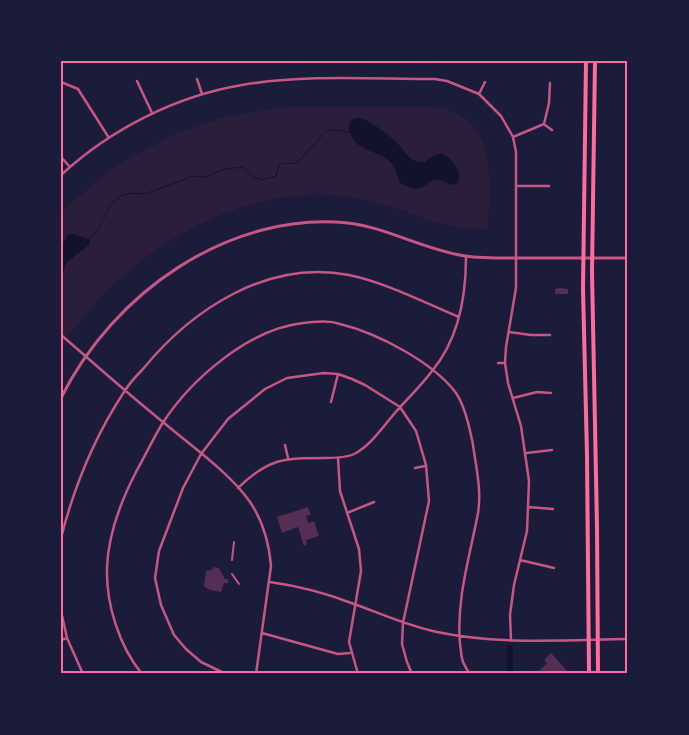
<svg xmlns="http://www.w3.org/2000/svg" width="689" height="735" font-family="Raleway,sans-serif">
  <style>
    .green { fill: #2a1e3b }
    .water { fill: #12122b }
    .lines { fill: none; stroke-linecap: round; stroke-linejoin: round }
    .stream { stroke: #12122b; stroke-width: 1 }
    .building { fill: #542f53 }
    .pedestrian { stroke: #c65784; stroke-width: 2 }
    .minor { stroke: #c65784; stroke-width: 2.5 }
    .tertiary { stroke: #c65784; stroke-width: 3 }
    .primary { stroke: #ff6b9d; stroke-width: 4 }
    .neatline { fill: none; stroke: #ff6b9d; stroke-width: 2 }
  </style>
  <rect width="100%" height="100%" fill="#1b1b3a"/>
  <!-- green -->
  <path class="green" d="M284 107H437C500 119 489 181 488 229 478 229 468 229 458 227 427 222 398 206 367 200 347 197 326 193 306 195 203 203 121 264 61 345V211L118 164 178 133 224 117Z"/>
  <!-- water -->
  <path class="water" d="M359 118C368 119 391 136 398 144 406 153 411 164 425 162 443 146 450 156 459 173L458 183C449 188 447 181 438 180 424 179 426 197 400 183 397 176 395 166 389 161 377 150 361 153 352 137 348 130 347 126 353 119Z
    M72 234 90 239V244L66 263 61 280V246L68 235Z
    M507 645H513V674H507Z"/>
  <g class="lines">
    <!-- stream -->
    <path class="stream" d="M90 239 98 230 111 204 122 195 133 193 145 194 193 176 206 177 225 169 243 167 253 177 262 180 276 176 279 165C285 161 291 166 298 162L326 131 336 130 350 132"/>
  </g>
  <!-- building -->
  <path class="building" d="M560 288 568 289V294H555V289Z
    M308 507 311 515 306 516 308 523 314 521 319 536 306 540 307 544 304 546 298 527 282 533 277 517Z
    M213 567 219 568 225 579H229L228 583H224L221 592 210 590 204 586 206 571 212 570Z
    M551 653 570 674H536L547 663 544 660Z"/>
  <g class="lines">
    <!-- pedestrian -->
    <path class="pedestrian" d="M232 560 234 542
      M232 574 239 584"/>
    <!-- minor -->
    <path class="minor" d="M197 79 202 94
      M137 81 152 113
      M61 82 78 89 109 138
      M479 94 485 82
      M545 125 552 130
      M513 137 544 124 549 103 550 83
      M61 157 70 167
      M61 175C111 129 176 96 242 85 306 74 371 79 435 79L447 81 479 94 501 116 513 137 516 152V288L506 347 505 363 508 383 521 426 529 481 527 531 514 585 510 615 511 640
      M516 186H549
      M509 332 531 335H550
      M61 335C95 364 128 394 163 422 190 445 230 473 250 502 263 521 269 543 271 566L256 674
      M627 340H628
      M498 363H505
      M513 398 537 392 551 393
      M331 402 338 374
      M285 445 288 458
      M526 453 552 450
      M338 458 340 491 359 549 361 571 349 642 358 674
      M415 468 425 466
      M238 488C269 458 284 458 324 458 334 458 346 458 354 454 370 446 383 427 394 414 407 399 421 386 432 371 458 340 466 296 466 257
      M628 493V534
      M528 507 553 509
      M347 513 374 502
      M61 538C74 487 95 436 124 392 129 384 136 376 143 369 192 309 268 259 349 275 387 283 423 302 459 317
      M520 560 554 568
      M270 582C299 586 326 593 354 604 382 614 408 626 437 632 499 645 565 640 628 639
      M61 611 67 638 83 674
      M262 633 338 654 350 653
      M61 640 67 638
      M142 674C119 646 106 604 107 568 108 535 121 501 136 472 145 456 153 439 162 424 191 379 249 329 303 323 315 322 328 320 340 324 377 333 433 362 456 393 466 407 473 441 475 458 478 477 481 494 478 513 470 556 456 599 460 644 461 650 461 656 463 662 465 666 467 670 470 674
      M226 674 201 662 186 649 174 635 161 605 155 578 159 551 183 488 201 454 228 419 265 389 287 378 324 373 338 374 352 379 365 385 400 407 416 431 426 465 429 501 403 623 402 644 407 662 412 674"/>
    <!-- tertiary -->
    <path class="tertiary" d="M61 398C113 293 229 211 348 223 389 228 424 250 465 256 487 259 510 258 533 258 565 258 596 258 628 258"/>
    <!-- primary -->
    <path class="primary" d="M586 61 583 289 587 455 589 674
      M595 61 592 272 597 527 598 674"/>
  </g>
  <!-- border -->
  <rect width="689" height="735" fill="none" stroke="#1b1b3a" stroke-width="125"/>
  <rect x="62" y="62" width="564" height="610" class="neatline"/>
</svg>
